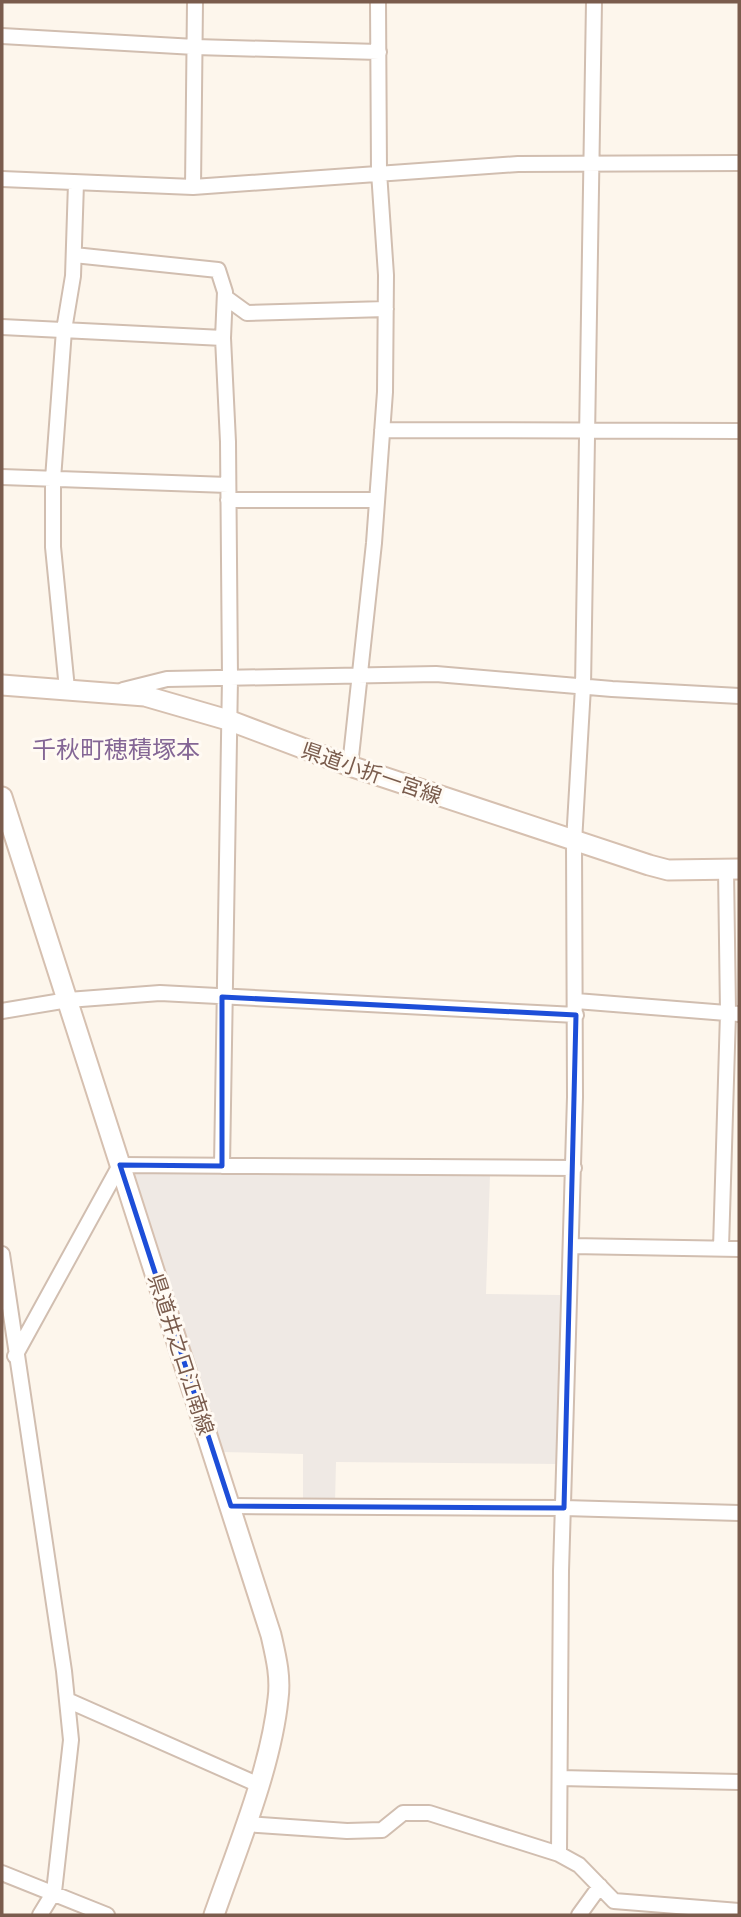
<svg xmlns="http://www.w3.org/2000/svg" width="741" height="1917" font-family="Barlow,'Noto Sans JP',sans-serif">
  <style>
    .industrial { fill: #efe9e4 }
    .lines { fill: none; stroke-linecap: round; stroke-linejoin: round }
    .street-casing { stroke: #d1beb0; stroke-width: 18 }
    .secondary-casing { stroke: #d6c0b0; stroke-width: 23 }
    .street { stroke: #fff; stroke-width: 14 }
    .secondary { stroke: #fff; stroke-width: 19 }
    .marked { fill: none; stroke: #1d4ed8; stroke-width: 5; stroke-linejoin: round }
    .labels { text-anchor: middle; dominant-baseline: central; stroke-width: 6; stroke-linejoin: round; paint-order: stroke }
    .street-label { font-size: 21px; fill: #7a5c4d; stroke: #fffaf3 }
    .quarter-label { font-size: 24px; fill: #846695; stroke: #fffaf3 }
  </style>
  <rect width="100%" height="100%" fill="#fdf6ec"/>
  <!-- industrial -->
  <path class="industrial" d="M137 1168 490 1175 486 1294 560 1295 559 1464 336 1462 335 1503 303 1502V1454L222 1452 131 1173Z"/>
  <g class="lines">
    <!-- street casing -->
    <g class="street-casing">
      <path id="street" d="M2 36 195 47 379 52
        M2 179 193 187 518 164 739 163
        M193 187 195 2
        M74 255 218 270 225 292 223 338 228 442 230 678 222 1166
        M225 297 247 313 386 309
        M2 327 223 338
        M382 430 739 431
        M2 477 228 485
        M228 500H377
        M67 689 53 547V479L64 330 73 276 76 183
        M123 690 167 679 436 674 612 689 739 696
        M350 766 374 543 385 392 386 275 379 172 378 2
        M576 1001 739 1014
        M2 1011 68 1000 160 993 576 1015
        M572 1246 739 1249
        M721 1248 728 1013 726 869
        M2 1254 64 1671 71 1740 54 1892 40 1915
        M15 1356 120 1165 574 1168
        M231 1506 564 1508 739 1513
        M67 1700 257 1784
        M560 1778 739 1782
        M245 1824 347 1831 382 1830 403 1813H429L559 1854 579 1865 614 1901 739 1911
        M559 1854 561 1571 575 1097 574 842 583 687 594 2
        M2 1873 107 1915
        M579 1915 600 1886"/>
    </g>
    <!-- secondary casing -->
    <g class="secondary-casing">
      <path id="secondary" d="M2 685 145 696 228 720 350 766 649 865 668 870 739 869
        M2 797 271 1635C276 1657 281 1677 278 1699 271 1768 237 1849 214 1915"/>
    </g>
    <!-- street -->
    <use href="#street" class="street"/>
    <!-- secondary -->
    <use href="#secondary" class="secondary"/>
  </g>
  <!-- marked area -->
  <path class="marked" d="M222 997 576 1015 564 1508 231 1506 120 1165 222 1166Z"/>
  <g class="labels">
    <!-- street labels -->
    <g class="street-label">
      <text transform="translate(372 772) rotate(19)">県道小折一宮線</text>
      <text transform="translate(182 1354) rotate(72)">県道井之口江南線</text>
    </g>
    <!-- quarter labels -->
    <g class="quarter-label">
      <text x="116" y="748">千秋町穂積塚本</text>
    </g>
  </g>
  <!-- border -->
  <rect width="741" height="1917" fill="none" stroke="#7a5c4d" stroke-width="7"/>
</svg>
